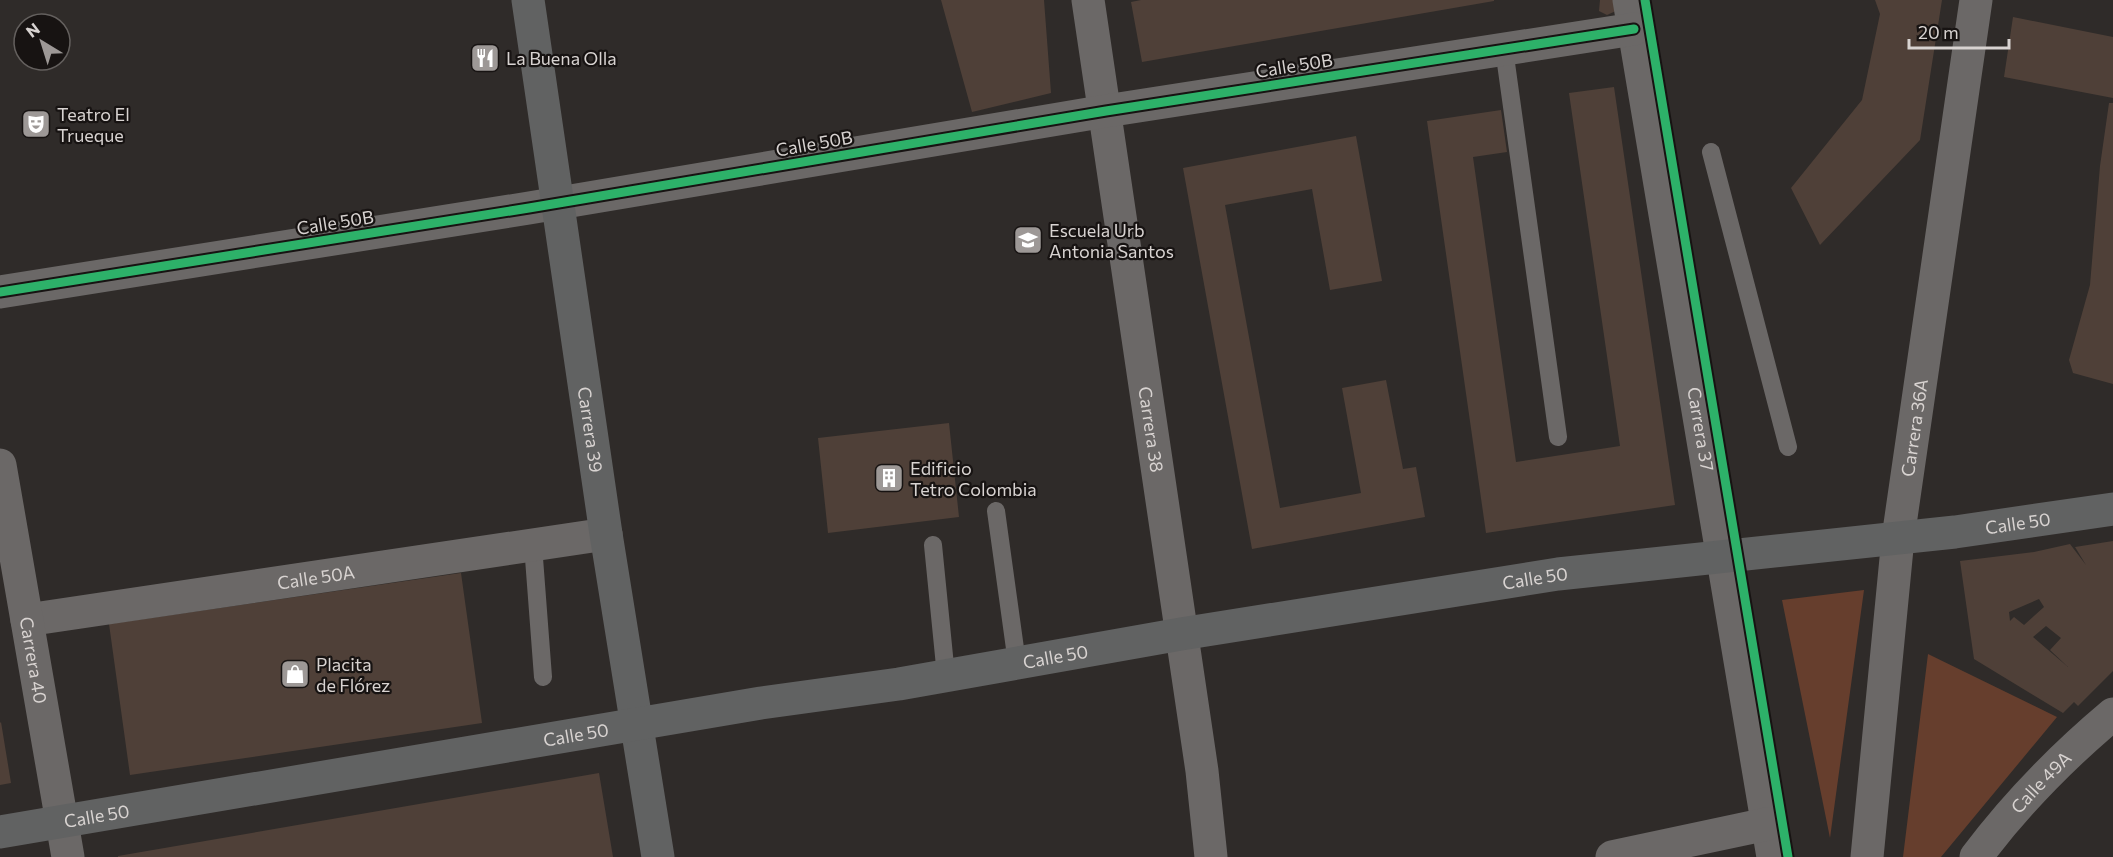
<svg xmlns="http://www.w3.org/2000/svg" width="2113" height="857" font-family="Commissioner,sans-serif">
  <style>
    .green { fill: #663e2d }
    .building { fill: #4f4038; fill-rule: evenodd }
    .lines { fill: none; stroke-linecap: round; stroke-linejoin: round }
    .service { stroke: #6b6867; stroke-width: 18 }
    .minor { stroke: #6b6867; stroke-width: 33 }
    .tertiary { stroke: #6b6867; stroke-width: 33 }
    .secondary { stroke: #616262; stroke-width: 33 }
    .cycleway-casing { stroke: #171312; stroke-width: 13 }
    .cycleway { stroke: #2db169; stroke-width: 9 }
    .labels { text-anchor: middle; dominant-baseline: central; stroke-width: 4.5; stroke-linejoin: round; paint-order: stroke }
    .poi-label { font-size: 18px; fill: #d8d3d1; stroke: #171312; text-anchor: start }
    .street-label { font-size: 18px; fill: #d8d3d1; stroke: #171312 }
  </style>
  <rect width="100%" height="100%" fill="#2f2b29"/>
  <!-- green -->
  <path class="green" d="M1864 590 1830 838 1782 600Z
    M1928 654 2057 717 1941 857H1903Z"/>
  <!-- building -->
  <path class="building" d="M941 0H1044L1051 93 972 112Z
    M1141 0H1494V1L1142 62 1131 2Z
    M1600 0H1617L1618 10 1607 15 1599 11Z
    M1875 0H1942L1920 140 1820 245 1791 188 1862 100 1880 14Z
    M2013 17 2113 37V98L2004 77Z
    M1614 87 1675 505 1486 533 1427 121 1501 110 1507 152 1473 157 1516 462 1620 446 1569 93Z
    M2109 103H2113V384L2073 373 2069 360 2090 285 2100 166Z
    M1356 136 1382 281 1330 290 1312 189 1225 205 1280 508 1361 493 1342 388 1386 380 1403 469 1416 467 1425 517 1252 549 1183 168Z
    M949 423 959 517 828 533 818 438Z
    M2113 541V671L2078 706 2074 702 2063 713 1974 659 1960 561 2034 552 2070 544 2086 565 2075 547ZM2039 599 2044 607 2024 625 2014 617 2010 621 2009 612ZM2046 626 2061 638 2050 650 2068 667 2033 637Z
    M461 573 482 723 130 775 109 624Z
    M1 722 11 783 0 785V723Z
    M599 773 613 857H118V856Z"/>
  <g class="lines">
    <!-- service -->
    <path class="service" d="M1504 49 1558 437
      M1711 152 1788 447
      M996 511 1017 663
      M533 545 543 677
      M933 545 946 676"/>
    <!-- minor -->
    <g class="minor">
      <path id="s1" d="M1088 0 1202 771 1211 857"/>
      <path id="s2" d="M1629 0 1773 857"/>
      <path d="M0 292 529 208 1106 111 1634 29"/>
      <path id="s3" d="M27 620 606 534"/>
      <path d="M1612 857 1767 824"/>
      <path id="s4" d="M1976 857C2015 805 2063 756 2113 714"/>
    </g>
    <!-- tertiary -->
    <g class="tertiary">
      <path id="s5" d="M0 465 68 857"/>
      <path id="s6" d="M1867 857 1898 538 1976 0"/>
    </g>
    <!-- secondary -->
    <g class="secondary">
      <path id="s7" d="M528 0 606 534 658 857"/>
      <path id="s8" d="M0 832 761 703 899 684 1181 634 1558 574 1955 532 2113 509"/>
    </g>
    <!-- cycleway casing -->
    <g class="cycleway-casing">
      <path id="cycleway" d="M1645 0 1788 857
        M0 292 529 208 1106 111 1634 29"/>
    </g>
    <!-- cycleway -->
    <use href="#cycleway" class="cycleway"/>
  </g>
  <!-- icons -->
  <defs>
    <g id="restaurant-square" transform="scale(1.5)"><rect x="-9" y="-9" width="18" height="18" rx="4" fill="#9d9896" stroke="#171312"/><path d="M-5-6h1v4h1v-4h1v4h1v-4h1v5L-1.5 .5V6h-2V.5L-5-1ZM5-6V6H3V1.5H1.5Q1.5-4 5-6Z" fill="#fff"/></g>
    <g id="theatre-square" transform="scale(1.5)"><rect x="-9" y="-9" width="18" height="18" rx="4" fill="#9d9896" stroke="#171312"/><path d="M-5-5.5Q0-4 5-5.5V0Q5 5 0 6Q-5 5-5 0ZM-3.3-2.5H-1v1.5H-3.3ZM1-2.5H3.3v1.5H1ZM-2.8 1Q0 5.5 2.8 1Z" fill="#fff"/></g>
    <g id="school-square" transform="scale(1.5)"><rect x="-9" y="-9" width="18" height="18" rx="4" fill="#9d9896" stroke="#171312"/><path d="M0-5L7-2L0 1L-7-2ZM-4 1L0 2.5L4 1V4Q0 6-4 4Z" fill="#fff"/></g>
    <g id="building-square" transform="scale(1.5)"><rect x="-9" y="-9" width="18" height="18" rx="4" fill="#9d9896" stroke="#171312"/><path d="M-4-6H4V6H1V3H-1V6H-4ZM-2.5-4.3h1.7v1.8h-1.7ZM.8-4.3h1.7v1.8H.8ZM-2.5-1h1.7V.8h-1.7ZM.8-1h1.7V.8H.8Z" fill="#fff"/></g>
    <g id="shop-square" transform="scale(1.5)"><rect x="-9" y="-9" width="18" height="18" rx="4" fill="#9d9896" stroke="#171312"/><path d="M-5-2.5h2.3a2.7 3.5 0 0 1 5.4 0H5L5.5 6h-11ZM-1.5-2.5h3a1.5 2.3 0 0 0-3 0Z" fill="#fff"/></g>
  </defs>
  <g fill-rule="evenodd">
    <use href="#restaurant-square" x="485" y="58"/>
    <use href="#theatre-square" x="36" y="124"/>
    <use href="#school-square" x="1028" y="240"/>
    <use href="#building-square" x="889" y="478"/>
    <use href="#shop-square" x="295" y="674"/>
  </g>
  <g class="labels">
    <!-- poi labels -->
    <g class="poi-label">
      <text x="506" y="58">La Buena Olla</text>
      <text x="57" y="114">Teatro El<tspan x="57" dy="21">Trueque</tspan></text>
      <text x="1049" y="230">Escuela Urb<tspan x="1049" dy="21">Antonia Santos</tspan></text>
      <text x="910" y="468">Edificio<tspan x="910" dy="21">Tetro Colombia</tspan></text>
      <text x="316" y="664">Placita<tspan x="316" dy="21">de Flórez</tspan></text>
    </g>
    <!-- street labels -->
    <g class="street-label">
      <text transform="translate(1294 65) rotate(-9)">Calle 50B</text>
      <text transform="translate(814 143) rotate(-10)">Calle 50B</text>
      <text transform="translate(335 222) rotate(-9)">Calle 50B</text>
      <text stroke="none"><textPath href="#s1" startOffset="434">Carrera 38</textPath></text>
      <text stroke="none"><textPath href="#s6" startOffset="432">Carrera 36A</textPath></text>
      <text stroke="none"><textPath href="#s7" startOffset="434">Carrera 39</textPath></text>
      <text stroke="none"><textPath href="#s2" startOffset="435">Carrera 37</textPath></text>
      <text stroke="none"><textPath href="#s8" startOffset="2042">Calle 50</textPath></text>
      <text stroke="none"><textPath href="#s3" startOffset="292">Calle 50A</textPath></text>
      <text stroke="none"><textPath href="#s8" startOffset="1556">Calle 50</textPath></text>
      <text stroke="none"><textPath href="#s8" startOffset="1070">Calle 50</textPath></text>
      <text stroke="none"><textPath href="#s5" startOffset="198">Carrera 40</textPath></text>
      <text stroke="none"><textPath href="#s8" startOffset="584">Calle 50</textPath></text>
      <text stroke="none"><textPath href="#s4" startOffset="99">Calle 49A</textPath></text>
      <text stroke="none"><textPath href="#s8" startOffset="98">Calle 50</textPath></text>
    </g>
  </g>
  <!-- north arrow -->
  <g transform="translate(42 42) rotate(322)"><circle r="28" fill="#171312" stroke="#64605e" stroke-width="1.5"/>
  <path d="M0-4.5L10 22L0 15L-10 22Z" fill="#9d9896"/>
  <text y="-9" font-size="16" font-weight="bold" text-anchor="middle" fill="#d8d3d1">N</text>
  </g>
  <!-- scale -->
  <path d="M1909 39v9h100v-9" fill="none" stroke="#d8d3d1" stroke-width="3"/>
  <text x="1918" y="39" font-size="18" fill="#d8d3d1" stroke="#171312" stroke-width="4.5" paint-order="stroke">20 m</text>
</svg>
